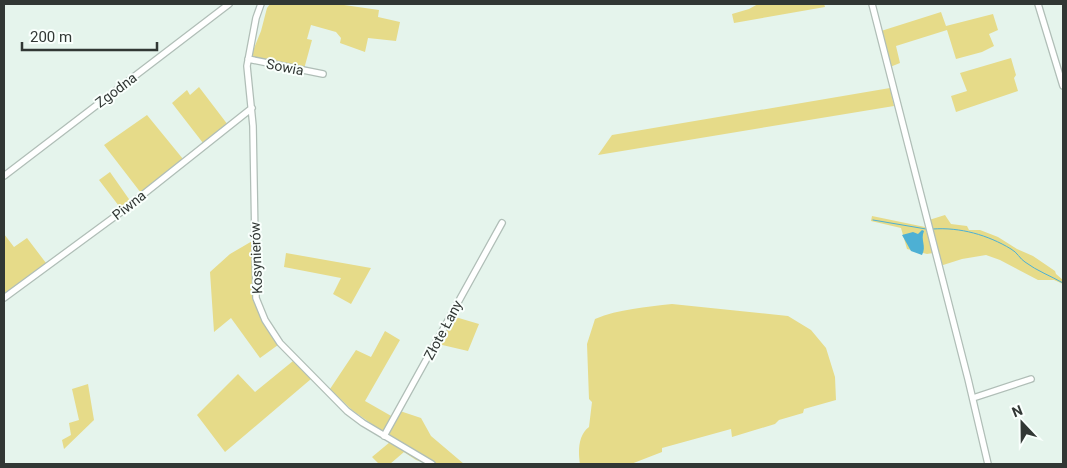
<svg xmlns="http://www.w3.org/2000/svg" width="1067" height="468" font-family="Roboto,sans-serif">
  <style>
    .green { fill: #e6db89 }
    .water { fill: #4db0d4 }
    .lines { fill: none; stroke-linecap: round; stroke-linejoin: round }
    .stream { stroke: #4db0d4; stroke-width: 1 }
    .minor-casing { stroke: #b0beb7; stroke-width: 8 }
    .minor { stroke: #fff; stroke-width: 5.5 }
    .labels { text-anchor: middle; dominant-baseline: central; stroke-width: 4; stroke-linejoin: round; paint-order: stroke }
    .street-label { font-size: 14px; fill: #313734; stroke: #f9fffc }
  </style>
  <rect width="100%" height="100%" fill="#e5f4ec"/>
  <!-- green -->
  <path class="green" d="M270 4H337L379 10 378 17 400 22 396 41 368 38 365 52 340 43 341 38 336 32 311 25 307 39 312 40 304 69 250 58 261 31 267 8Z
    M758 4H824L825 7 734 23 732 14 749 9Z
    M941 12 946 26 993 14 998 30 989 34 994 46 982 52 956 59 947 30 896 46 900 63 890 67 881 31Z
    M1011 58 1016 75 1014 78 1018 91 956 112 951 96 967 91 960 73Z
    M199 87 228 125 203 143 172 103 187 90 190 95Z
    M890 88 894 106 598 155 612 135Z
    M147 115 183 159 141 193 104 145Z
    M110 172 131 202 122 210 99 180Z
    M945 215 951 224 967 226 969 230H980L998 237 1017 249 1033 256 1055 271 1056 274 1063 280V284L1054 280H1038L1000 260 986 255 962 259 940 266 929 220Z
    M872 216 925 227 933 253 927 254 907 249 901 228 871 221Z
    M4 234 14 247 27 238 46 263 4 296Z
    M254 240V298L278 345 260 358 231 318 214 332 210 272 230 254Z
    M286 253 371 268 351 304 333 294 341 278 284 267Z
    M672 304 788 316 811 330 826 348 835 377 836 400 804 409 803 413 779 420 775 424 732 437 731 429 662 448V452L631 464H580C578 452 578 435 589 427L592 402 589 399 587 344 595 319C619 309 646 307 672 304Z
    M452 316 479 324 468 351 438 344Z
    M385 331 400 340 365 401 393 417 383 432 352 410 330 389 356 350 371 357Z
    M293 361 311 379 225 452 197 415 238 374 255 392Z
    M88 384 94 420 64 449 62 440 71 435 69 423 79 420 72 389Z
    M400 411 421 418 431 436 464 464H437L387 433Z
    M390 442 428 464 416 460 404 452 390 464H379L372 457Z"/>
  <!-- water -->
  <path class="water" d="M922 230 924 231C920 240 927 246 922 255L911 251 902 235 913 232 918 234Z"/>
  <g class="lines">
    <!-- stream -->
    <path class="stream" d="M873 220 926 229
      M933 229C960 227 988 235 1011 249 1017 252 1020 259 1025 262 1037 271 1051 276 1063 283"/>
    <!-- minor casing -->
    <g class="minor-casing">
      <path id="minor" d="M261 4 256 18 247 66 253 126 256 298 265 320 280 343 347 411 363 423 432 464
        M872 4 968 379 988 464
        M1038 4 1063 86
        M248 59 323 74
        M4 176 229 4
        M4 298 121 212 252 108
        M973 398 1031 379
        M384 436 502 223"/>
    </g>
    <!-- minor -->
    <use href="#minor" class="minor"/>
  </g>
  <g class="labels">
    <!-- street labels -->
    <g class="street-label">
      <text transform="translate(285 67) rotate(11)">Sowia</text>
      <text transform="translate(116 90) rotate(-37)">Zgodna</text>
      <text transform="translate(129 205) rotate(-38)">Piwna</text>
      <text transform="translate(256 258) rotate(-92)">Kosynierów</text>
      <text transform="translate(443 330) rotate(-62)">Złote Łany</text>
    </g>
  </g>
  <!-- border -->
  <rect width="1067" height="468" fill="none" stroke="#313734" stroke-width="10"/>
  <!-- north arrow -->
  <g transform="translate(1022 423) rotate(338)" stroke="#f9fffc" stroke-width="4" paint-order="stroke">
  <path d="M0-4L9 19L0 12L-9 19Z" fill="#313734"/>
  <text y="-8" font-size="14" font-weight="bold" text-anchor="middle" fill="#313734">N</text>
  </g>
  <!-- scale -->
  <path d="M22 42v8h135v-8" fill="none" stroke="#313734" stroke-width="2.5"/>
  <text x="30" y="42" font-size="15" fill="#313734" stroke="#f9fffc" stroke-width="4" paint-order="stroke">200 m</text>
</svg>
